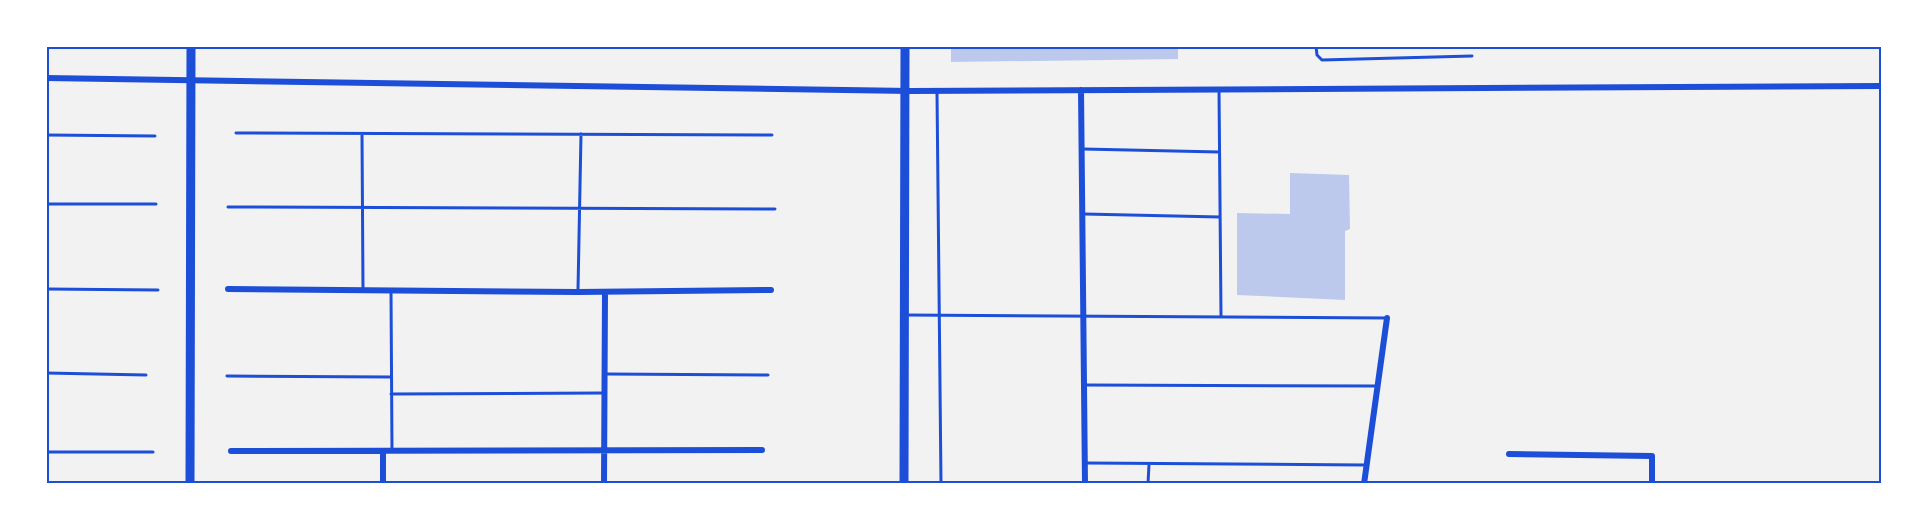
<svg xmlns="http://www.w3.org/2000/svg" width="1928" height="530" font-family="'Golos Text',sans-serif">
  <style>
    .building { fill: #bdc9ec }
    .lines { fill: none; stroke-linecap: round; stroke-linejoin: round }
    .service { stroke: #1d4ed8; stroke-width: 3 }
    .minor { stroke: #1d4ed8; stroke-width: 6 }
    .secondary { stroke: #1d4ed8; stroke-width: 9 }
    .neatline { fill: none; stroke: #1d4ed8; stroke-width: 2 }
  </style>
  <rect width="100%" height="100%" fill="#f2f2f2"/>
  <!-- building -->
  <path class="building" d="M951 46H1178V59L951 62Z
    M1290 173 1349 175 1350 229 1345 231V300L1237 295V213L1290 214Z"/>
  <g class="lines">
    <!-- service -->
    <path class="service" d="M1316 46 1317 55 1322 60 1472 56
      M1219 90 1221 316
      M937 92 941 484
      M236 133 772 135
      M362 134 363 289
      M46 135 155 136
      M1083 149 1219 152
      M46 204H156
      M228 207 775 209
      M1084 214 1220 217
      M46 289 158 290
      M578 290 581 134
      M391 291 392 451
      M905 315 1387 318
      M46 373 146 375
      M605 374 768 375
      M227 376 391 377
      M1085 385 1377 386
      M391 394 604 393
      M46 452H153
      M1085 463 1365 465
      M1148 484 1149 464"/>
    <!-- minor -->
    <path class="minor" d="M46 78 910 91 1882 86
      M1081 90 1085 484
      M228 289 578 292 771 290
      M231 451 762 450
      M383 451V484
      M1509 454 1652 456V484
      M604 484 605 292
      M1364 484 1387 318"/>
    <!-- secondary -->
    <path class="secondary" d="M190 484 191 46
      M904 484 905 46"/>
  </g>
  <!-- border -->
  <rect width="1928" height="530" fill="none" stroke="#ffffff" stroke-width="96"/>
  <rect x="48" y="48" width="1832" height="434" class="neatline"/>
</svg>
